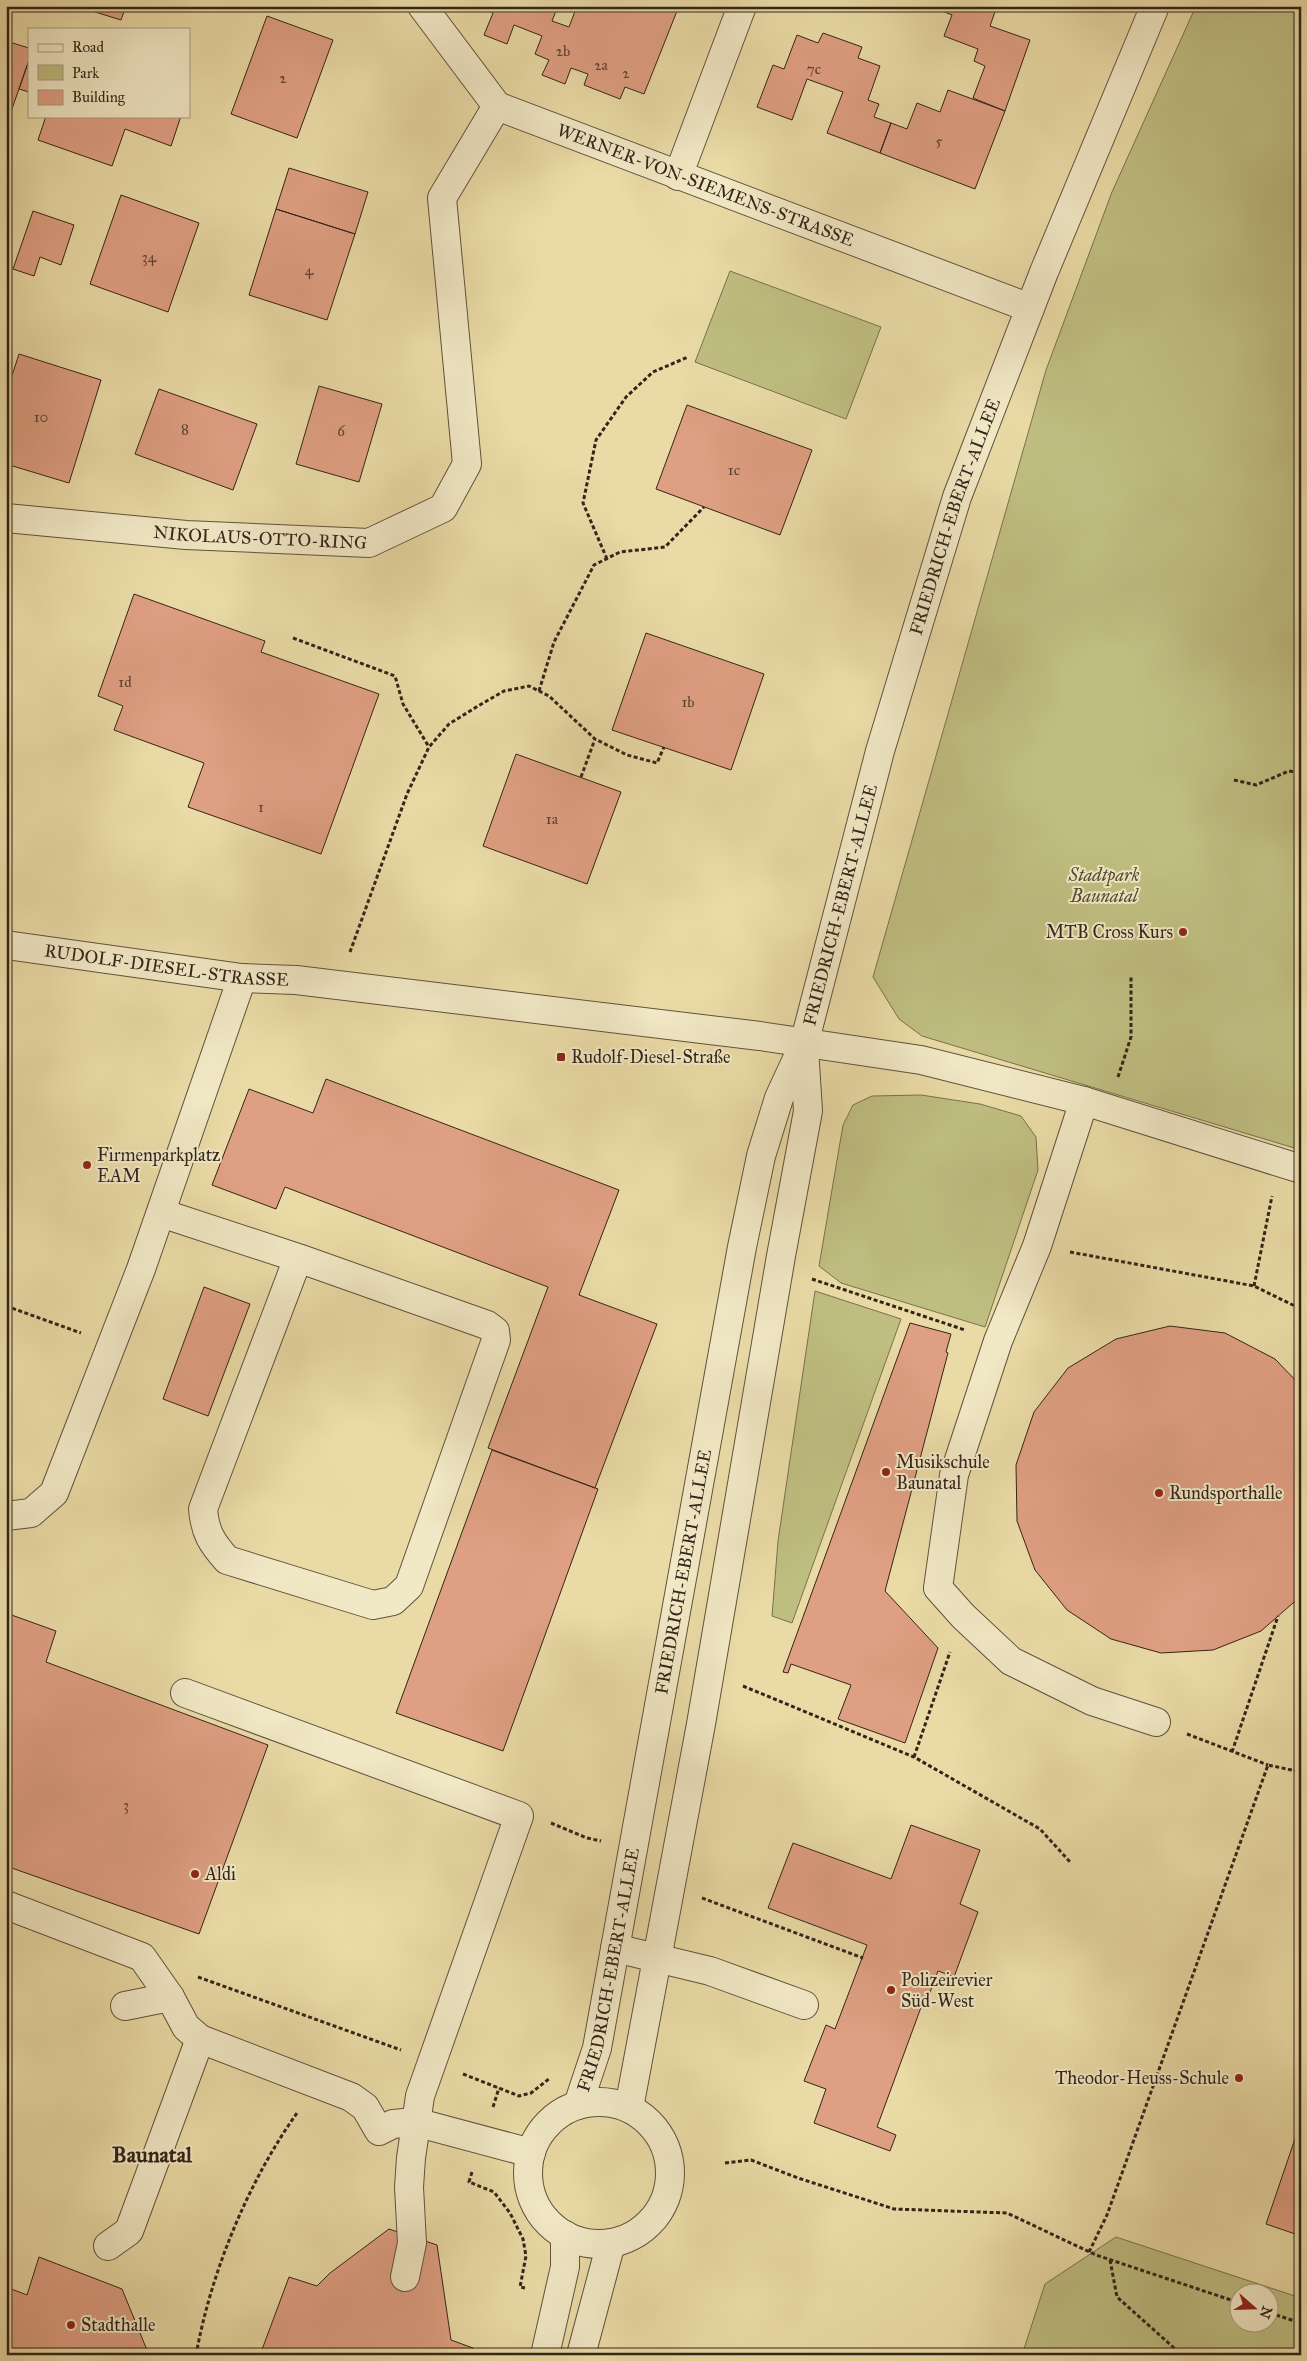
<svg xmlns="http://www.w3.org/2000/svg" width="1307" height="2361" font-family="'IM FELL Great Primer',serif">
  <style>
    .green { fill: #bfbe81; stroke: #79714e; fill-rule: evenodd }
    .building { fill: #df9f82; stroke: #33241a }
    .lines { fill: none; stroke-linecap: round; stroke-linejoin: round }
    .minor-casing { stroke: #61523d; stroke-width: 30 }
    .path { stroke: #33241a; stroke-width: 3; stroke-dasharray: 4 2.5; stroke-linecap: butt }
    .minor { stroke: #f1e8c5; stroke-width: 28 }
    .poi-dot { fill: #8f2418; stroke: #f1e8c5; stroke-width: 2 }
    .labels { text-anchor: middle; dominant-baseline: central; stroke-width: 4; stroke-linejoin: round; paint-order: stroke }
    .number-label { font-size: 15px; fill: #5e4334 }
    .street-label { font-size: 18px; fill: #33241a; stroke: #f1e8c5 }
    .park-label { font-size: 18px; font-style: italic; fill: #564a34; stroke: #f1e8c5 }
    .poi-label { font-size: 18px; fill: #33241a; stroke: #f1e8c5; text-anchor: start }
    .district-label { font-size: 22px; font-weight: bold; fill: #33241a; stroke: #f1e8c5 }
  </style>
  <rect width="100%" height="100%" fill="#eadba6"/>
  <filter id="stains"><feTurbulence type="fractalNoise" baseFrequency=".004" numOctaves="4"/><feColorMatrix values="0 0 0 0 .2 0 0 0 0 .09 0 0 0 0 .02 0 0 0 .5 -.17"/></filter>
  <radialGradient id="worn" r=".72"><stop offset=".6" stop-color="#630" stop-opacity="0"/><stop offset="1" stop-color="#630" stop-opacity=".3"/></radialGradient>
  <!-- green -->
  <path class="green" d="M1196 6H1301V1150L922 1036 899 1019 873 977 1046 370 1112 192Z
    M730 271 881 327 846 419 695 362Z
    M921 1095 980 1104 1021 1116 1036 1137 1038 1170 985 1327 841 1283 819 1266 843 1125 853 1105 872 1096Z
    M815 1291 901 1319 792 1623 772 1616 778 1541Z
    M1116 2237 1301 2298V2355H1022L1045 2284ZM1240 2294H1270V2324H1240Z"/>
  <!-- building -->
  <path class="building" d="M76 6H126L121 20Z
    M475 6H558L552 21 569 27 577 6H647L655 10 657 6H679L644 94 625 87 620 99 584 85 588 74 571 68 565 84 542 75 549 60 535 54 542 36 514 25 507 44 484 35 493 13Z
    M944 6H997L990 26 1030 40 1005 111 973 98 985 66 974 61 978 49 944 36 952 15 942 11Z
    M267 16 333 40 297 138 231 114Z
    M823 33 862 47 858 58 880 66 868 100 879 104 874 117 891 123 880 153 827 133 843 92 807 79 792 120 757 107 773 65 784 69 797 35 818 43Z
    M6 41 29 48V60L6 126Z
    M29 60V92L19 89Z
    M948 90 1005 111 975 189 880 153 891 123 907 129 917 103 940 112Z
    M46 116H181L171 146 125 129 112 166 38 140Z
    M289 168 368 192 355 234 276 209Z
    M121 195 199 223 168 312 90 284Z
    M276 209 355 234 327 320 249 295Z
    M33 211 74 225 61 265 40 257 34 276 13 269Z
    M19 354 101 380 69 483 6 464V394Z
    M319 386 382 404 359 482 296 464Z
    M159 389 257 424 233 490 135 454Z
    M687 405 812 450 780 535 656 489Z
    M134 594 265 641 261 652 379 694 321 854 188 807 204 763 114 730 123 706 98 696Z
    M646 633 764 674 731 770 612 730Z
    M516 754 621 792 587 884 483 846Z
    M326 1079 619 1190 579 1295 657 1324 595 1488 488 1448 548 1287 285 1187 276 1209 212 1185 249 1089 313 1113Z
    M204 1287 250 1304 208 1416 163 1399Z
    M910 1323 951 1334 946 1352 948 1353 885 1591 938 1648 905 1743 838 1719 851 1685 791 1664 788 1673 783 1672Z
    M1170 1326 1225 1333 1275 1359 1301 1386V1596L1261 1631 1213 1650 1161 1653 1111 1639 1067 1610 1035 1570 1017 1521 1016 1465 1034 1412 1068 1368 1116 1339Z
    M492 1450 598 1489 503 1751 396 1713Z
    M6 1613 56 1631 46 1662 268 1745 199 1934 6 1866Z
    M911 1825 980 1850 960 1904 978 1912 954 1977 938 1971 926 2003 923 2002 877 2127 896 2135 890 2151 814 2123 826 2089 804 2081 826 2025 835 2029 867 1945 768 1908 793 1843 891 1879Z
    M1301 2121V2236L1266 2224Z
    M389 2229 437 2245 451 2340 473 2348 471 2355H260L289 2277 317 2286 330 2273Z
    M39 2257 122 2289 149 2355H6V2287L27 2295Z"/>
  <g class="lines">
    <!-- minor casing -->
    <g class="minor-casing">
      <g id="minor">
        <path id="s1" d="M422 6 497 106 1030 308"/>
        <path d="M678 176 742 6"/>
        <path id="s2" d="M6 518 186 535 369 543 443 508 467 464 442 198 497 106"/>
        <path id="s3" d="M6 945 242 978 296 980 760 1036 921 1060 1084 1101 1301 1169"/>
        <path d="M1084 1101 1037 1246 998 1341 954 1475 938 1588 963 1616 1011 1661 1092 1701 1156 1722"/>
        <path d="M161 1213 298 1258 487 1325 495 1331 496 1340 409 1586 393 1601 373 1605 227 1560C212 1543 205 1533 203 1509L298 1258"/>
        <path d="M6 1516 31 1513 54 1493 141 1269 242 978"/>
        <path d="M185 1693 519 1816 420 2096 411 2158 409 2187 412 2243 405 2277"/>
        <path d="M6 1905 142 1957 170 1997 186 2027 200 2039 351 2097 365 2107 379 2131 393 2124 415 2122 531 2153"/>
        <path d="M615 1948 710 1971 804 2005"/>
        <path d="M125 2006 170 1997"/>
        <circle cx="599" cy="2173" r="71"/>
        <path id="s4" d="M578 2105 597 2048 742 1247 761 1156 779 1098 804 1044 880 751 957 497 1044 272 1155 6"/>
        <path d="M629 2108 701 1724 781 1256 808 1111 804 1048"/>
        <path d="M108 2246 129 2231 200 2039"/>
        <path d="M545 2355 565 2267V2235"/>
        <path d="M581 2355 611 2243"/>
      </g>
    </g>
    <!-- path -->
    <path class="path" d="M607 559 583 503 596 440 626 397 653 372 688 357
      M293 638 395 676 403 704 429 747
      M539 691 554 642 594 565 620 552 665 547 704 507
      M581 777 595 739
      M1234 780 1256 785 1289 771 1301 773
      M350 952 407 794 429 747 449 724 478 706 504 691 529 686 549 696 595 739 627 755 657 763 664 747
      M1118 1077 1131 1037V976
      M1070 1252 1254 1286 1301 1309
      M812 1279 965 1330
      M1254 1286 1272 1196
      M6 1306 81 1333
      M743 1686 914 1757 1040 1829 1071 1863
      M1187 1734 1268 1765
      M1232 1752 1278 1616
      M914 1757 950 1652
      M551 1823 587 1838 601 1841
      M702 1898 863 1958
      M198 1977 401 2050
      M463 2074 519 2096 531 2093 550 2078
      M493 2107 499 2088
      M725 2163 751 2160 798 2178 894 2209 1007 2213 1096 2255 1240 2303
      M472 2172 469 2182 494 2192 510 2213 523 2239 526 2256 520 2287 525 2288
      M1089 2252 1107 2215 1268 1765 1301 1772
      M1110 2260 1117 2297 1182 2355
      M1270 2313 1301 2323
      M196 2355C211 2272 248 2182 297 2113"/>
    <!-- minor -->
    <use href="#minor" class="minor"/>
  </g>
  <!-- markers -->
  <g class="poi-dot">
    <circle cx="1183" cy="932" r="5"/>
    <rect x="556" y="1052" width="10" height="10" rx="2.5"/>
    <circle cx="87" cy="1165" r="5"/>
    <circle cx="886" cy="1472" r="5"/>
    <circle cx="1159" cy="1493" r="5"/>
    <circle cx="195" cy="1874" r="5"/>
    <circle cx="891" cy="1990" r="5"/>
    <circle cx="1239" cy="2078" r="5"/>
    <circle cx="71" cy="2325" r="5"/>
  </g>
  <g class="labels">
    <!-- number labels -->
    <g class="number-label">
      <text x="563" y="51">2b</text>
      <text x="601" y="65">2a</text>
      <text x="814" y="69">7c</text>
      <text x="626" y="73">2</text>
      <text x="283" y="78">2</text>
      <text x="939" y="141">5</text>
      <text x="149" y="257">34</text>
      <text x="309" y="270">4</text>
      <text x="41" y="417">10</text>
      <text x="185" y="429">8</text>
      <text x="341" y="431">6</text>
      <text x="734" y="470">1c</text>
      <text x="125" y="682">1d</text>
      <text x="688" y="702">1b</text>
      <text x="261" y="807">1</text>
      <text x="552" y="819">1a</text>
      <text x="126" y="1805">3</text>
    </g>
    <!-- street labels -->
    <g class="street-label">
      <text stroke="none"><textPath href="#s1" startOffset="348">WERNER-VON-SIEMENS-STRASSE</textPath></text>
      <text stroke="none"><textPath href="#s4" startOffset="1636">FRIEDRICH-EBERT-ALLEE</textPath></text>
      <text stroke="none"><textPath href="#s2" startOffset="255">NIKOLAUS-OTTO-RING</textPath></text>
      <text stroke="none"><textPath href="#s4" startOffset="1231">FRIEDRICH-EBERT-ALLEE</textPath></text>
      <text stroke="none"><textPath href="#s3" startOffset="162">RUDOLF-DIESEL-STRASSE</textPath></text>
      <text stroke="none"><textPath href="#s4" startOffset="544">FRIEDRICH-EBERT-ALLEE</textPath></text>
      <text stroke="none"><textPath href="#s4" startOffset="139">FRIEDRICH-EBERT-ALLEE</textPath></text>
    </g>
    <!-- park labels -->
    <g class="park-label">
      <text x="1104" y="875">Stadtpark<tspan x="1104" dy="21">Baunatal</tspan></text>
    </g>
    <!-- poi labels -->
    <g class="poi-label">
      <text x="1173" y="932" text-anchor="end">MTB Cross Kurs</text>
      <text x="571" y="1057">Rudolf-Diesel-Straße</text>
      <text x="97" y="1155">Firmenparkplatz<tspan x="97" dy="21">EAM</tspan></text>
      <text x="896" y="1462">Musikschule<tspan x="896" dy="21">Baunatal</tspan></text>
      <text x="1169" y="1493">Rundsporthalle</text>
      <text x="205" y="1874">Aldi</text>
      <text x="901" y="1980">Polizeirevier<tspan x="901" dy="21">Süd-West</tspan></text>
      <text x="1229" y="2078" text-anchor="end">Theodor-Heuss-Schule</text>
      <text x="81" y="2325">Stadthalle</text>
    </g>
    <!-- district labels -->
    <g class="district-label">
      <text x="152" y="2154">Baunatal</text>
    </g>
  </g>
  <!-- margin -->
  <rect width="1307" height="2361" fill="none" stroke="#eadba6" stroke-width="25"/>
  <rect x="8" y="8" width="1292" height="2346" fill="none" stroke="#33241a" stroke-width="2.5"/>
  <rect x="12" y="12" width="1282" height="2336" fill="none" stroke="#33241a"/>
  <!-- legend -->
  <rect x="28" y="28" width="162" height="90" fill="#f1e8c5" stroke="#a59a81"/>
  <rect x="38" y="44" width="25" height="8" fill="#f1e8c5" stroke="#a59a81"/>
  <text x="72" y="52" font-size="15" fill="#33241a">Road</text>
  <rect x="38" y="65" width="25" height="15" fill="#bfbe81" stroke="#a59a81"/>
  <text x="72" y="78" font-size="15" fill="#33241a">Park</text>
  <rect x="38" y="90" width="25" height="15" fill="#df9f82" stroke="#a59a81"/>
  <text x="72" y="102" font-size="15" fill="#33241a">Building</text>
  <!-- north arrow -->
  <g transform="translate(1254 2308) rotate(110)"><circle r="24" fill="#f1e8c5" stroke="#a59a81"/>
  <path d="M0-4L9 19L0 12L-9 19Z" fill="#8f2418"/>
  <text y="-8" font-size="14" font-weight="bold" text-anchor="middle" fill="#33241a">N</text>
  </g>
  <rect width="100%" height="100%" filter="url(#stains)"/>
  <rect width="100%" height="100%" fill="url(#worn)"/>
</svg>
